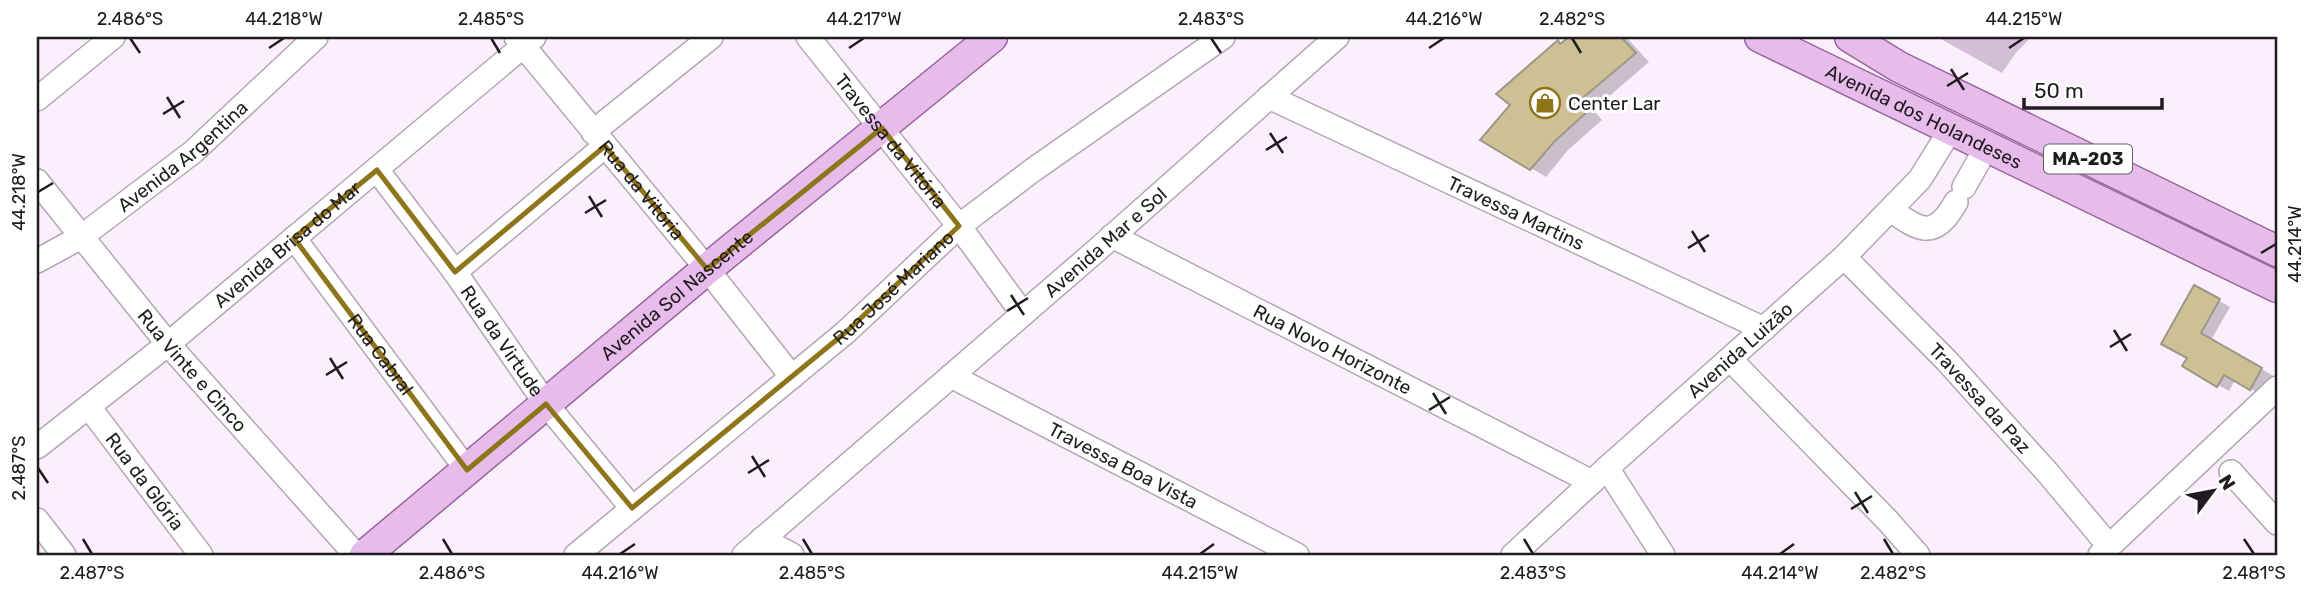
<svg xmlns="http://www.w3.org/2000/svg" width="2314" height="592" font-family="Rubik,sans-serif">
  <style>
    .green { fill: #d4bdd6 }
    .shadow { fill: #0003 }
    .building { fill: #cec095; stroke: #9c9787; stroke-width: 2 }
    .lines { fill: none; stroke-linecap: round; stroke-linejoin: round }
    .minor-casing { stroke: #b3a6b3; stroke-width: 26 }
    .major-casing { stroke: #97669b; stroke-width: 33 }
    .minor { stroke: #fff; stroke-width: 23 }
    .major { stroke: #e7bceb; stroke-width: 30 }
    .marked { fill: none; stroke: #8e7519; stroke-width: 5; stroke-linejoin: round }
    .ticks { fill: none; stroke: #201b20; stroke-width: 2.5 }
    .labels { text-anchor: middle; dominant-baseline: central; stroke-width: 6; stroke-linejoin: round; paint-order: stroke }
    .shield { fill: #fff; stroke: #635f63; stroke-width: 2 }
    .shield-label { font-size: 18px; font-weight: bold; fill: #201b20 }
    .poi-label { font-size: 19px; fill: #201b20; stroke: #fff; text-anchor: start }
    .street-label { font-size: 19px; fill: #201b20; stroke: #fff }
    .neatline { fill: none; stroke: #201b20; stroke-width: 2.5 }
    .ticks-label { font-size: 18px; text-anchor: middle; fill: #201b20 }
  </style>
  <rect width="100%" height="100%" fill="#fceffd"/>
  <!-- green -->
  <path class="green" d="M1937 37H2031L2015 54 2002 73Z"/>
  <!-- shadow -->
  <path class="shadow" d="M1572 37H1626L1649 62 1593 110 1602 120 1568 150 1546 177 1483 139 1513 104 1558 42 1562 45Z
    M2195 287 2230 307 2211 340 2272 375 2262 395 2235 380 2229 391 2185 366 2189 358Z"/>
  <!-- building -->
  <path class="building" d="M1569 37H1621L1636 53 1579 101 1588 111 1554 142 1530 170 1480 140 1510 105 1496 94 1558 40 1560 44Z
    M2194 285 2220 299 2201 333 2262 368 2250 390 2224 375 2217 387 2182 366 2187 358 2161 344Z"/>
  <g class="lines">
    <!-- minor casing -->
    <g class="minor-casing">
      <g id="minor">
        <path id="s1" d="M516 37 707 269 792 377"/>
        <path id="s2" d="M808 37 959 226 1023 314"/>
        <path id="s3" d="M1269 97 1764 329"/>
        <path d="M37 99 113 37"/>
        <path d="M593 132 711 37"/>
        <path id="s4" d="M377 170 455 272 546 404 632 508"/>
        <path id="s5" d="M37 181 168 344 356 555"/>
        <path d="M1964 187 1987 146"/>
        <path d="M1891 210C1921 232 1935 239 1956 202"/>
        <path id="s6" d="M1112 236 1592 482"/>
        <path id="s7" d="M294 238 467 470"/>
        <path id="s8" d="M1844 257 1947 361 2047 472 2109 546"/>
        <path id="s9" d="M37 261 81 237 193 152 316 37"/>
        <path d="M455 272 605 146"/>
        <path d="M1730 359 1888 521 1918 555"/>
        <path id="s10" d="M951 376 1297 555"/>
        <path id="s11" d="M89 407 201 555"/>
        <path id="s12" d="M37 447 168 344 534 37"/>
        <path d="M1607 468 1663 555"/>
        <path d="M2231 472 2277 523"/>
        <path d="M37 520 64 555"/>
        <path d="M762 539 792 555"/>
        <path id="s13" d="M576 555 846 332 959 226 1033 170 1223 37"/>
        <path id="s14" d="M744 555 1097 250 1337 37"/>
        <path id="s15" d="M1513 555 1607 468 1844 257 1920 179 1951 129"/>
        <path d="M2100 555 2277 388"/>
      </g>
    </g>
    <!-- major casing -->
    <g class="major-casing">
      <g id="major">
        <path id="s16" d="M1760 37 2277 287"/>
        <path d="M1850 37 1899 67 2277 251"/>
        <path id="s17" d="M365 555 707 269 992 37"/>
      </g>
    </g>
    <!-- minor -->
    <use href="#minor" class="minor"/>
    <!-- major -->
    <use href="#major" class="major"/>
  </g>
  <!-- marked area -->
  <path class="marked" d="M882 128 959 226 846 332 632 508 546 404 467 470 294 238 377 170 455 272 605 146 707 269Z"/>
  <!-- ticks -->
  <path class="ticks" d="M130 38 140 53M491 38 500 53M1211 38 1221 53M1572 38 1581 53M269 48 284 38M849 48 864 38M1429 48 1444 38M2009 48 2024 38M1951 69 1964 90M1947 86 1968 73M167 97 180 118M163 114 184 101M1270 133 1283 153M1266 150 1287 137M38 192 53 183M589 196 602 217M585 213 606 200M1692 231 1705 252M1688 248 1709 235M2261 253 2276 244M1011 295 1024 315M1007 311 1028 298M2114 330 2127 351M2110 347 2131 334M330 358 343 379M326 375 347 362M1433 393 1446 414M1429 410 1450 397M752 456 765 477M38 468 48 483M748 473 769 460M1855 492 1868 513M1851 509 1872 496M83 539 92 554M443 539 452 554M803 539 812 554M1524 539 1533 554M1884 539 1893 554M2244 539 2254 554M620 554 635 544M1200 554 1214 544M1780 554 1794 544"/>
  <!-- icons -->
  <defs>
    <g id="shop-ring" transform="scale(1.575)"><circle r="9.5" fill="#fff" stroke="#8e7519" stroke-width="1.5"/><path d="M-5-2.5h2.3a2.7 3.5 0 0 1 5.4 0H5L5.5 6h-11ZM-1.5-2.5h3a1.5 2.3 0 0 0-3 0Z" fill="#8e7519"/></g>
  </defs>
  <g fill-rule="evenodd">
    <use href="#shop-ring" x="1545" y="103"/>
  </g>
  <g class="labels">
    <!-- shield labels -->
    <rect class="shield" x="2044" y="144.5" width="88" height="29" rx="5"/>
    <g class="shield-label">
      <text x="2088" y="159">MA-203</text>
    </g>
    <!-- poi labels -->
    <g class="poi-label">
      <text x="1568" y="103">Center Lar</text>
    </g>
    <!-- street labels -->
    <g class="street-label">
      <text stroke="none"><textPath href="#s16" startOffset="182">Avenida dos Holandeses</textPath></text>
      <text stroke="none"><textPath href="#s2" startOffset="133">Travessa da Vitória</textPath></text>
      <text stroke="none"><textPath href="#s9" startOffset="180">Avenida Argentina</textPath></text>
      <text stroke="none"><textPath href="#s1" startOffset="198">Rua da Vitória</textPath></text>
      <text stroke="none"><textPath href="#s3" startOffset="273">Travessa Martins</textPath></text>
      <text stroke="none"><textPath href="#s14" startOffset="478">Avenida Mar e Sol</textPath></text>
      <text stroke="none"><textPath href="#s12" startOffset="322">Avenida Brisa do Mar</textPath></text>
      <text stroke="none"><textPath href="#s13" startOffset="415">Rua José Mariano</textPath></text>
      <text stroke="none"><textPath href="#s17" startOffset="406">Avenida Sol Nascente</textPath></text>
      <text stroke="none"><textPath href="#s4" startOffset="212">Rua da Virtude</textPath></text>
      <text stroke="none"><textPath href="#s15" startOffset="306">Avenida Luizão</textPath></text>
      <text stroke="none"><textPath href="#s6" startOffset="248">Rua Novo Horizonte</textPath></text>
      <text stroke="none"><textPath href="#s7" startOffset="145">Rua Cabral</textPath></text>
      <text stroke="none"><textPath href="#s5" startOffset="245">Rua Vinte e Cinco</textPath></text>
      <text stroke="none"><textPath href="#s8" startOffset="196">Travessa da Paz</textPath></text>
      <text stroke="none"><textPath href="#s10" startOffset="194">Travessa Boa Vista</textPath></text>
      <text stroke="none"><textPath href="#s11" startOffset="93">Rua da Glória</textPath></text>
    </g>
  </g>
  <!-- border -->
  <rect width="2314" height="592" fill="none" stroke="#ffffff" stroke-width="77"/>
  <!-- north arrow -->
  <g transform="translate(2213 491) rotate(58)" stroke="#ffffff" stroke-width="5" paint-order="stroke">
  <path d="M0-5L12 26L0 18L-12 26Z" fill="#201b20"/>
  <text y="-10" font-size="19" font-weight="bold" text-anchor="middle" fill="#201b20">N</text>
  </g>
  <!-- scale -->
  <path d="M2024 98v10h138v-10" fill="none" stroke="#201b20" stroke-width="3.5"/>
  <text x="2034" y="98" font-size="21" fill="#201b20" stroke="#ffffff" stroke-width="5" paint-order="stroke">50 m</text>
  <rect x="38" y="38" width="2238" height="516" class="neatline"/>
  <g class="ticks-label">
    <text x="130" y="25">2.486°S</text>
    <text x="284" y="25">44.218°W</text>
    <text x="491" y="25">2.485°S</text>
    <text x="864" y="25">44.217°W</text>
    <text x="1211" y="25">2.483°S</text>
    <text x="1444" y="25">44.216°W</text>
    <text x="1572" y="25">2.482°S</text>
    <text x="2024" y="25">44.215°W</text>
    <text transform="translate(19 192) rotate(-90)" y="6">44.218°W</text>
    <text transform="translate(2295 244) rotate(-90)" y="6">44.214°W</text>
    <text transform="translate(19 468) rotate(-90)" y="6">2.487°S</text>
    <text x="92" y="579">2.487°S</text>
    <text x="452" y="579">2.486°S</text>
    <text x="620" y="579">44.216°W</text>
    <text x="812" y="579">2.485°S</text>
    <text x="1200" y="579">44.215°W</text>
    <text x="1533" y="579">2.483°S</text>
    <text x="1780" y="579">44.214°W</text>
    <text x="1893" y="579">2.482°S</text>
    <text x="2254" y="579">2.481°S</text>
  </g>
</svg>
